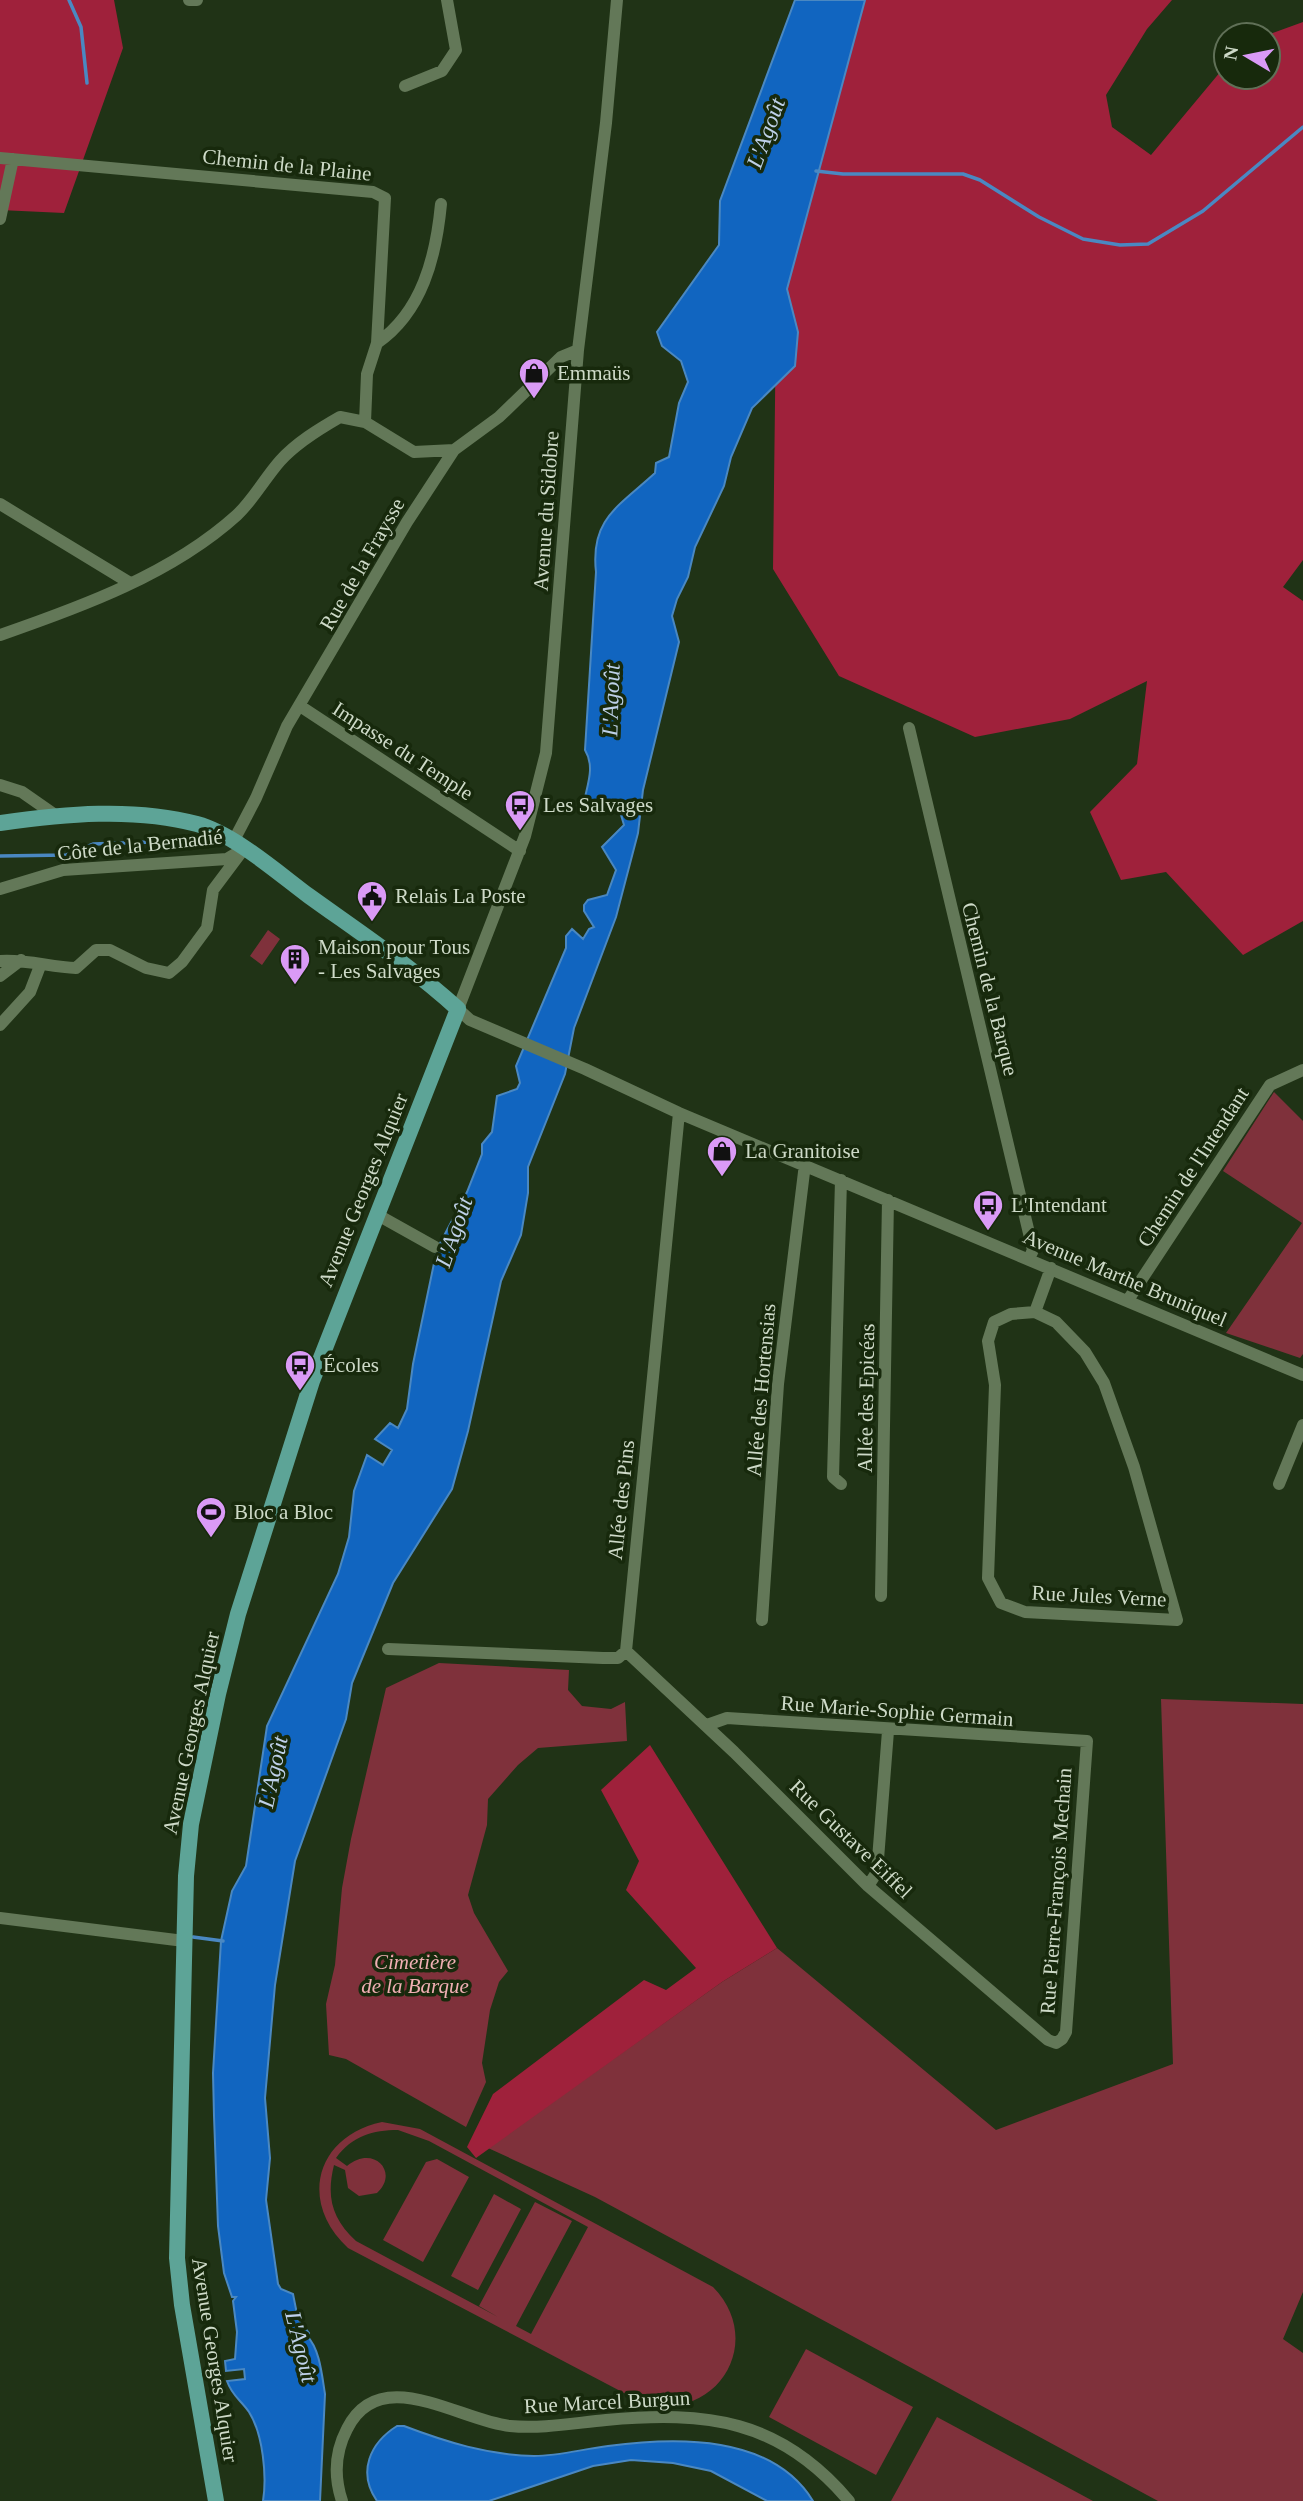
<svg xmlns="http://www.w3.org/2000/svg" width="1303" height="2501" font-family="'Times New Roman',serif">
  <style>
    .green { fill: #7f313b; fill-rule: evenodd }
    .forest { fill: #9f213b }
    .water { fill: #1165c0; stroke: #4a88c2; stroke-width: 2 }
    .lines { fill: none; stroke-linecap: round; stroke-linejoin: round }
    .stream { stroke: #4a88c2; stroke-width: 3.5 }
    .minor { stroke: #637858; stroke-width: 12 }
    .major { stroke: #5da497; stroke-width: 16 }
    .labels { text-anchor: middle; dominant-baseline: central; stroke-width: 7; stroke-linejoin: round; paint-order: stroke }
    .street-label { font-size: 21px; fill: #cedac8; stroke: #17290c }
    .poi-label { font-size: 21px; fill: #cedac8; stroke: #17290c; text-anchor: start }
    .park-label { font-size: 21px; font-style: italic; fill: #f0afb3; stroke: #17290c }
    .water-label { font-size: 23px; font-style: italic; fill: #bed0e8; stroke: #17290c }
  </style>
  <rect width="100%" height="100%" fill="#203316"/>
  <!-- green -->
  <path class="green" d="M268 930 280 939 262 965 250 956Z
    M1274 1092 1303 1121V1354L1300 1358 1226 1333 1302 1223 1223 1171Z
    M439 1663 569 1670 568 1690 582 1706 611 1709 625 1702 627 1741 538 1748 518 1765 488 1799 487 1825 468 1895 474 1913 508 1971 499 1982 490 2010 482 2063 486 2082 466 2127 346 2059 329 2055 326 2004 335 1965 342 1888 351 1839 386 1688Z
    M1161 1699 1303 1704V2292L1283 2339 1303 2353V2501H1158L595 2197 488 2148 722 1982 777 1948 996 2130 1173 2064Z
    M382 2122 420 2129 713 2287C766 2341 718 2421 645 2404L348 2248C298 2202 316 2136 382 2122ZM398 2130 429 2141 588 2227 531 2334 516 2326 572 2221 535 2202 479 2306 498 2317 356 2241C332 2219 326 2197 334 2165L345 2170 348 2188 359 2196 377 2193C400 2172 373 2144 347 2166L336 2158C352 2136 373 2130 398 2130Z
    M437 2159 469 2177 423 2262 383 2240 426 2162Z
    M494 2194 521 2209 478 2290 451 2276Z
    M806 2349 913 2407 876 2475 769 2417Z
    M937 2417 1093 2501H891Z"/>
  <!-- forest -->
  <path class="forest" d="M0 0H114L123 48 64 213 0 210Z
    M864 0H1172L1147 29 1106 95 1112 127 1151 155 1226 65V77H1268L1267 35 1303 22V560L1283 587 1303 601V921L1243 955 1166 872 1121 880 1090 812 1137 764 1147 681 1070 719 975 737 839 676 773 569 776 319Z
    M650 1745 777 1948 722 1982 476 2158 467 2147 493 2094 644 1980 666 1990 696 1968 626 1890 639 1861 601 1790Z"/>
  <!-- water -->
  <path class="water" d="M795 0H865L787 289 798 332 795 366 752 408 731 457 724 486 695 547 688 577 677 599 672 616 679 642 643 790 638 833 616 917 574 1028 565 1074 528 1167V1193L521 1235 501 1281 468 1431 452 1489 393 1583 352 1683 346 1719 295 1861 275 1985 265 2098 270 2158 266 2200 278 2284 281 2289 293 2294 298 2319 309 2333 307 2336C320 2349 322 2376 325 2394L320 2501H263C267 2476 263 2434 249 2412 241 2400 232 2396 227 2381L245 2379 244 2369 226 2371 225 2361 235 2359 237 2332 233 2301 236 2297H232L224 2273 218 2226 214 2116 213 2073 221 1941 232 1891 246 1866 267 1726 338 1574 349 1537 354 1491 367 1455 383 1465 392 1450 375 1439 390 1423 398 1428 407 1409 413 1364 437 1249 467 1192 482 1154V1144L492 1132 497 1096 517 1089 520 1083 516 1066 566 948V936L572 929 583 939 589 929 594 927 584 911V905L588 900 607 895 616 870 602 847 624 825 621 815 602 799 595 802 585 797C589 780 594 765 585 750L596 572C590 519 619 506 655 473L656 463 669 457 679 403 688 382 681 361 662 346 657 332 719 245 720 201Z
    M397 2426H404C446 2442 488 2455 534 2456 559 2456 583 2449 608 2446 676 2437 772 2434 813 2501H767L711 2471 673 2463 631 2460 593 2466 489 2501H377C357 2472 370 2443 397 2426Z"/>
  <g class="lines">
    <!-- stream -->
    <path class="stream" d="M69 0 81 27 87 83
      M816 171 843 174H963L980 180 1039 217 1083 239 1120 245 1148 244 1203 211 1303 127
      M0 856 66 855 93 844 152 842
      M193 1937 223 1941"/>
    <!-- minor -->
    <path class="minor" d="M189 0H197
      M617 0 606 123 578 350 546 753 525 836 458 1009 470 1020 585 1069 679 1113 1303 1375
      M405 86 442 71 456 50 447 0
      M0 158 373 192 385 198 377 343 367 374 365 422
      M0 219 13 159
      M377 343C422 312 436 257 441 204
      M0 504 130 583
      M0 635C81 607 172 574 237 515 253 500 265 478 280 461 296 443 319 429 340 417L365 422 414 452 454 450
      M300 706 520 851
      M909 728 1033 1250 1029 1259
      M0 785 22 792 55 815
      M233 842 256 798 287 726 407 522 454 450 499 417 561 357 578 350
      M0 889 63 870 227 859 237 853
      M0 961C26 959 50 967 76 968L96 950H110L146 968 169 973 182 962 207 928 213 890 243 850
      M0 976 21 960
      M0 1025 30 992 40 966
      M841 1180 833 1477 841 1484
      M376 1214 435 1247
      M1128 1300 1270 1085 1303 1070
      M1035 1312 1056 1322 1085 1352 1104 1383 1134 1467 1177 1620 1025 1612 1001 1603 988 1578 995 1385 988 1341 994 1322 1011 1314Z
      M1035 1312 1051 1268
      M1279 1484 1303 1425
      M881 1596 888 1200
      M762 1620 778 1384 805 1164
      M388 1649 603 1658H618L626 1651 679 1113
      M626 1651 734 1752 868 1886 1048 2040 1056 2043 1062 2039 1066 2032 1087 1741 727 1718 707 1725
      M868 1886 877 1872 888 1731
      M0 1918 184 1941
      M342 2501C334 2477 335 2452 347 2429 380 2362 460 2421 510 2426 542 2429 574 2423 606 2420 707 2411 780 2419 849 2501"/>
    <!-- major -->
    <path class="major" d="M0 823C63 814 134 807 197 824 234 834 278 873 309 896 359 932 412 967 458 1009L312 1381 238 1614 218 1694 191 1824 186 1876 177 2258 182 2305 216 2501"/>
  </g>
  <!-- icons -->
  <defs>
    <g id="shop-pin" transform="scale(1.575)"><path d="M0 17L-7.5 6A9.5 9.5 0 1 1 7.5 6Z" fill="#da9af6" stroke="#17290c"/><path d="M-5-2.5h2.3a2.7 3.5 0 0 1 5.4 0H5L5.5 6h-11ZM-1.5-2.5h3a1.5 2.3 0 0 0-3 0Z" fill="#111"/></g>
    <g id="bus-pin" transform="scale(1.575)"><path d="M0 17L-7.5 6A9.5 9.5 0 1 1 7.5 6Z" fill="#da9af6" stroke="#17290c"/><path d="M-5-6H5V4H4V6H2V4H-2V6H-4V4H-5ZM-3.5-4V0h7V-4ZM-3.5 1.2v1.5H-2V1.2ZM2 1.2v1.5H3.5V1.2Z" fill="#111"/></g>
    <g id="civic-pin" transform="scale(1.575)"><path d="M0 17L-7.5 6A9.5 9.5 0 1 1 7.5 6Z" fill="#da9af6" stroke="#17290c"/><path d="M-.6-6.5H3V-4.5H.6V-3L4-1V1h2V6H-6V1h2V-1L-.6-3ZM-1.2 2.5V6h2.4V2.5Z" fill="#111"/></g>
    <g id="building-pin" transform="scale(1.575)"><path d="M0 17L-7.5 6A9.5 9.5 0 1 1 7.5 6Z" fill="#da9af6" stroke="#17290c"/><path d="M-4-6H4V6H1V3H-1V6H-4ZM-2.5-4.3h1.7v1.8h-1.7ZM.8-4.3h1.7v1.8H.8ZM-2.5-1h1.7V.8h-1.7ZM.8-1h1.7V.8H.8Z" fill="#111"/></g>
    <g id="stadium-pin" transform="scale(1.575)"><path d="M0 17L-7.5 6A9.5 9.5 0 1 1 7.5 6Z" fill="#da9af6" stroke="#17290c"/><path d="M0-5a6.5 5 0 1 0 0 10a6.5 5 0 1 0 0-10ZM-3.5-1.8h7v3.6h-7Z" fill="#111"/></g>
  </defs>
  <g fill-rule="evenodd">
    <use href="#shop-pin" x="534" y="373"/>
    <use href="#bus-pin" x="520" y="805"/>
    <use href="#civic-pin" x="372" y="896"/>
    <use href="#building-pin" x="295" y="959"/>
    <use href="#shop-pin" x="722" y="1151"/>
    <use href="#bus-pin" x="988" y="1205"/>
    <use href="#bus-pin" x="300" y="1365"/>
    <use href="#stadium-pin" x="211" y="1512"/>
  </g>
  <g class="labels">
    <!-- street labels -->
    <g class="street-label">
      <text transform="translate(287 165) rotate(6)">Chemin de la Plaine</text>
      <text transform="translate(546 511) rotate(-86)">Avenue du Sidobre</text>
      <text transform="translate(362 564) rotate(-60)">Rue de la Fraysse</text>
      <text transform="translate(403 751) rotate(33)">Impasse du Temple</text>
      <text transform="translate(140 845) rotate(-6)">Côte de la Bernadié</text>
      <text transform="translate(990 989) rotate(76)">Chemin de la Barque</text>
      <text transform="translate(1193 1167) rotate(-57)">Chemin de l'Intendant</text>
      <text transform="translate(363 1190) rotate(-68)">Avenue Georges Alquier</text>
      <text transform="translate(1125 1278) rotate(23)">Avenue Marthe Bruniquel</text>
      <text transform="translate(761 1390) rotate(-85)">Allée des Hortensias</text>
      <text transform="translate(866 1398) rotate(-89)">Allée des Epicéas</text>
      <text transform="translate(621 1500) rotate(-84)">Allée des Pins</text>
      <text transform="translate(1099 1596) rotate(3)">Rue Jules Verne</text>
      <text transform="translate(897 1711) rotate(4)">Rue Marie-Sophie Germain</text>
      <text transform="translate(191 1733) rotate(-78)">Avenue Georges Alquier</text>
      <text transform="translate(851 1839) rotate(44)">Rue Gustave Eiffel</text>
      <text transform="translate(1056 1891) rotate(-86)">Rue Pierre-François Mechain</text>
      <text transform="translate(215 2360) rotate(81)">Avenue Georges Alquier</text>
      <text transform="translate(607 2402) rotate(-3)">Rue Marcel Burgun</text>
    </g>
    <!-- poi labels -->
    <g class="poi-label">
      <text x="557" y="373">Emmaüs</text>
      <text x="543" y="805">Les Salvages</text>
      <text x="395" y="896">Relais La Poste</text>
      <text x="318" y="947">Maison pour Tous<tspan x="318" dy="24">- Les Salvages</tspan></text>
      <text x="745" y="1151">La Granitoise</text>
      <text x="1011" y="1205">L'Intendant</text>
      <text x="323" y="1365">Écoles</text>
      <text x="234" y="1512">Bloc a Bloc</text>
    </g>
    <!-- park labels -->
    <g class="park-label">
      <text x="415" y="1962">Cimetière<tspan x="415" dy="24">de la Barque</tspan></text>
    </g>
    <!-- water labels -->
    <g class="water-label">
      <text transform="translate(766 133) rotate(-70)">L'Agoût</text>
      <text transform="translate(611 700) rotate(-88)">L'Agoût</text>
      <text transform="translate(454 1232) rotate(-71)">L'Agoût</text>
      <text transform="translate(273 1772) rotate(-78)">L'Agoût</text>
      <text transform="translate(301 2347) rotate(76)">L'Agoût</text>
    </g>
  </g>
  <!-- north arrow -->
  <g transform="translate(1247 56) rotate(280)"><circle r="33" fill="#17290c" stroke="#607057" stroke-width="2"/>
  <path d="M0-5L12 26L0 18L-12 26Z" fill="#da9af6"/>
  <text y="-10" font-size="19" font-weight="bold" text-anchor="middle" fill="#cedac8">N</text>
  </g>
</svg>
